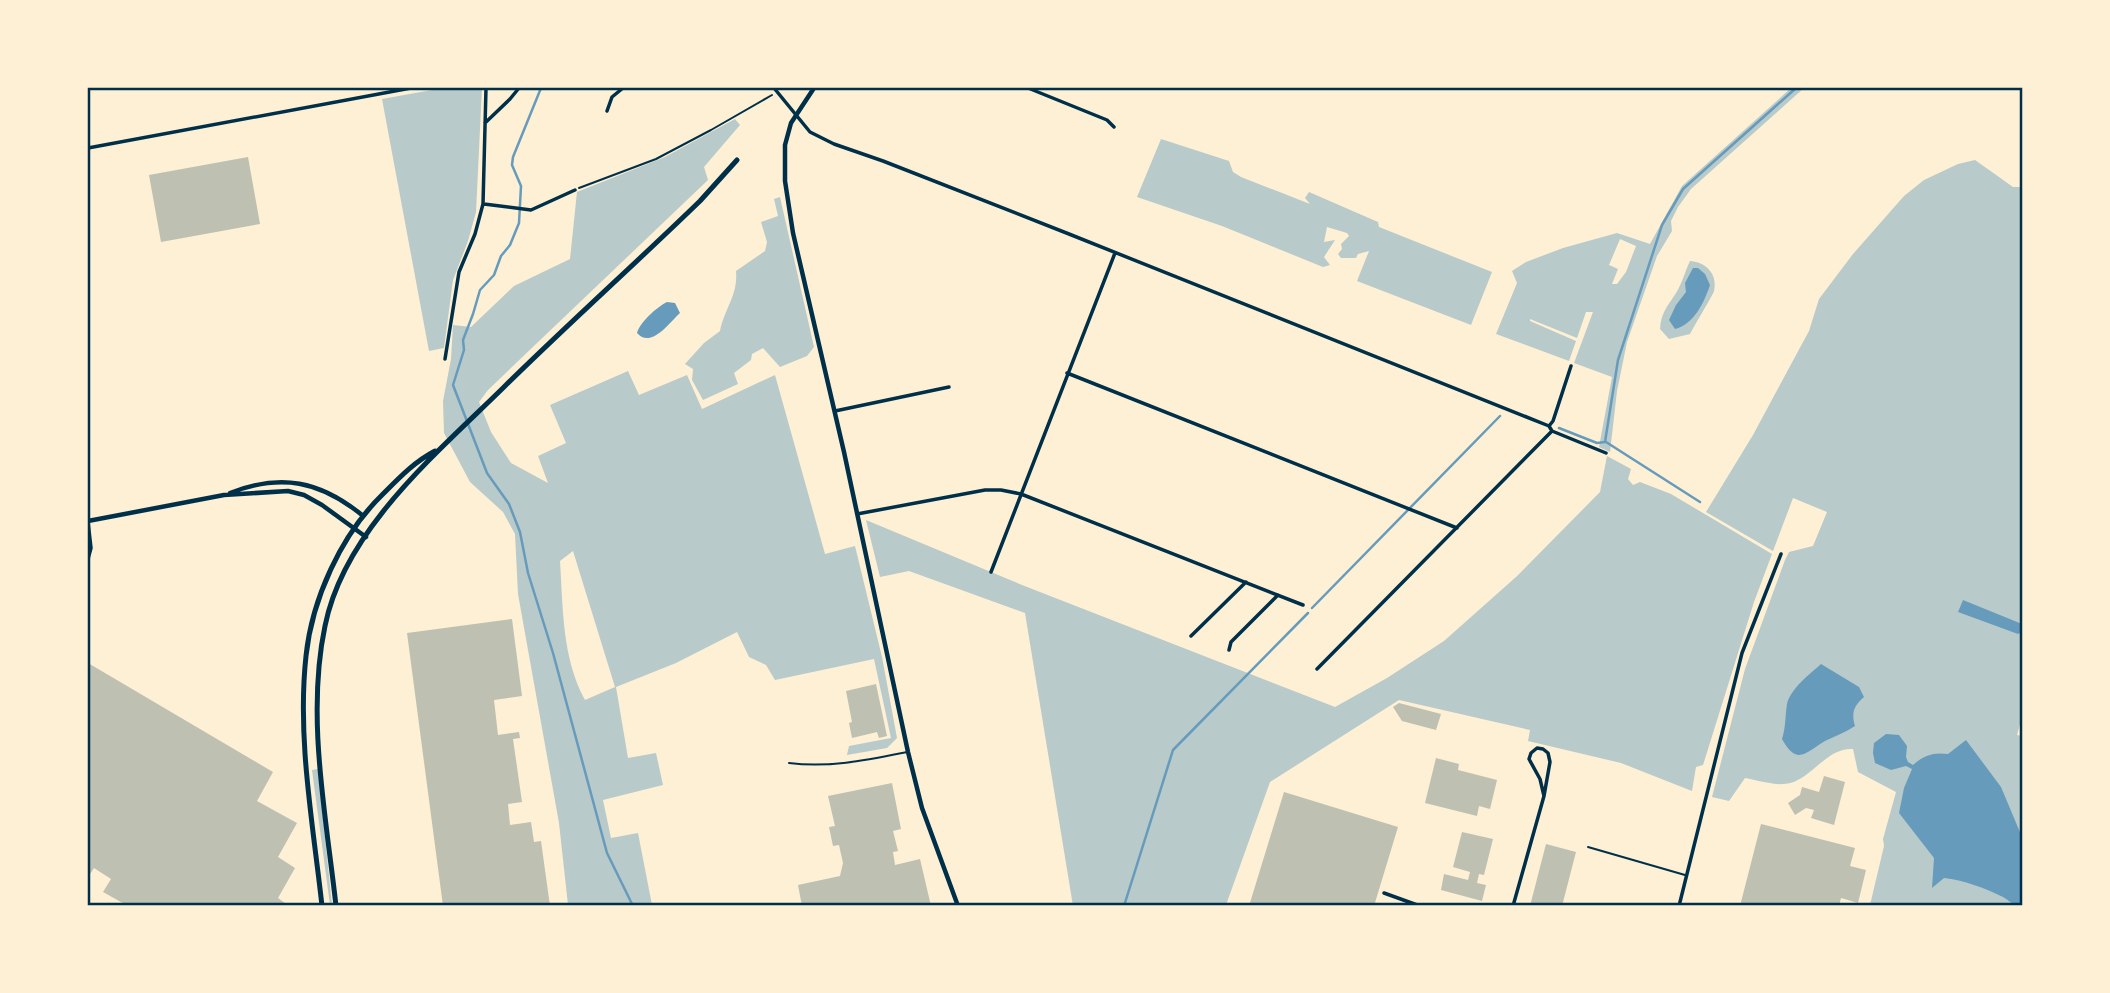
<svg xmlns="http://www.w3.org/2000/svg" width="2110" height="993" font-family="'Source Serif 4',serif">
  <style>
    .green { fill: #b9caca; fill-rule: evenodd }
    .water { fill: #669bbc }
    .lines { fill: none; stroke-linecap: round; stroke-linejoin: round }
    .stream { stroke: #669bbc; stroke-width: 2.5 }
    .building { fill: #bec0b2 }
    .path { stroke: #003049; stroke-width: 2 }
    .service { stroke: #003049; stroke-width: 2 }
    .minor { stroke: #003049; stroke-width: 3.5 }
    .tertiary { stroke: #003049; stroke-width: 4.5 }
    .secondary { stroke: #003049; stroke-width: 5 }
    .neatline { fill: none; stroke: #003049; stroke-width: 2.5 }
  </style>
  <rect width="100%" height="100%" fill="#fdf0d5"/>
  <!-- green -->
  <path class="green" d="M443 88H482L476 212 468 241 453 280 444 348 429 351 382 99Z
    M1791 88H1804L1691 189 1678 207 1671 221 1672 231 1657 256 1627 342 1617 391 1610 452 1599 447 1612 377 1574 363 1593 312H1586L1577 338 1530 319V321L1576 341 1569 361 1496 334 1517 283 1512 271 1526 262 1563 248 1617 233 1650 244 1682 186ZM1620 239 1636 246 1626 272 1617 284H1612L1618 269 1609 265Z
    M735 119 740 125 704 167 708 180 536 344 488 390 479 402 491 432 511 463 548 483 538 456 566 443 550 405 628 371 639 395 687 375 702 409 775 375 825 554 855 546 882 657 897 738 887 748 847 755 849 746 891 738 874 659 775 680 766 665 749 657 737 632 676 663 616 687 628 758 656 753 663 785 603 800 611 838 638 833 652 905H568L559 823 518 594 515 534 503 512 470 482 444 433 443 401 451 359 453 325 471 327 514 286 570 259 577 192 665 157ZM573 551 615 687 585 700C562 658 563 608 560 561Z
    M1161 139 1229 161 1233 172 1241 177 1310 204 1305 198 1309 192 1378 222 1379 227 1492 272 1471 325 1357 281 1369 251 1358 254 1356 258H1341L1338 254 1342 249 1341 244 1349 236 1347 233 1327 227 1324 242 1335 240 1324 257 1330 265 1323 267 1222 226 1137 197Z
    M1975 160 2013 187H2022V717L2017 735 2022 736V905H1870L1884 846 1883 839 1896 792 1858 772 1853 749C1825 747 1810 783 1784 784 1772 785 1757 780 1745 778L1729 801 1712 797 1745 669 1785 560 1789 552 1813 546 1827 512 1793 498 1773 551 1706 512 1753 435 1809 331 1819 299 1853 254 1904 196 1924 180 1958 164Z
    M780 197 814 347 807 356 780 367 763 348 752 354 751 360 734 373 738 384 703 400 692 380 693 369 685 364 704 343 720 331C725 307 738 296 736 271L765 251 767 242 761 222 778 216 774 199Z
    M1690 261C1705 262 1718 273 1714 291 1713 295 1694 326 1690 334L1669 339 1660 329C1661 312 1668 306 1676 293 1682 284 1685 271 1690 261Z
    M1607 456 1631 469 1628 479 1633 485 1640 482 1671 494 1772 554 1754 602 1703 765 1696 767 1692 791 1621 763 1528 741 1530 730 1399 700 1270 782 1226 905 1073 906 1025 613 909 571 880 577 866 520 1022 585 1335 707 1387 678 1444 641 1516 577 1600 492Z
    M318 769 332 905H330L312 770Z"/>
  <!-- water -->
  <path class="water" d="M1693 268H1698L1705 274 1710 285C1704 303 1694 324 1675 329L1669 320 1676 305 1686 292 1685 283Z
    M667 302 675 303 680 313C669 323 651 349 637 333 640 322 657 307 667 302Z
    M1963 600 2022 624V632L2018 634 1958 612Z
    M1821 664 1859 687 1864 697C1854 706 1851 712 1855 726 1846 732 1835 736 1825 741 1805 753 1797 766 1782 739 1786 726 1785 716 1787 704 1791 688 1810 674 1821 664Z
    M1886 734 1899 735 1907 746 1906 757 1908 762 1913 765C1924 755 1934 752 1948 754L1966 740 2001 787 2022 837V905C2013 906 2010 901 2003 897 1985 888 1963 880 1944 878L1932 888 1934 858 1899 813 1904 788 1912 769 1906 766 1891 770 1875 763 1873 753 1874 743Z"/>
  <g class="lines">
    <!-- stream -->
    <path class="stream" d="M541 88 513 157 512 165 521 186 519 223 510 245 501 256 494 275 480 290 473 314 463 340 464 350 453 385 487 473 509 504 520 532 528 573 553 653 607 853 633 906
      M1559 428 1597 443 1605 442 1618 360 1662 225 1683 189 1796 88
      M1606 442 1700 502
      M1312 608 1500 416
      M1124 906 1173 750 1308 613"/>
  </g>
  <!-- building -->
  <path class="building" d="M248 157 260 224 161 242 149 175Z
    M512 619 522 696 494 700 498 735 519 732 520 738 513 739 522 802 508 804 510 825 531 822 534 842 541 841 550 906H443L407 633Z
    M88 663 273 772 257 801 297 823 278 857 295 868 278 898 289 906H264L260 903 259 906H128L103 892 111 879 94 868 88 877Z
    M876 684 887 736 879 738 877 732 852 738 849 723 852 722 846 691Z
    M1399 703 1441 714 1436 730 1402 721 1393 707Z
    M1436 758 1459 764 1458 770 1497 780 1490 809 1479 806 1477 816 1425 803Z
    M1824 776 1845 782 1834 825 1811 818 1814 810 1806 808 1795 815 1788 803 1800 795 1802 787 1819 792Z
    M892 783 901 829 893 831 898 851 893 852 895 865 920 859 931 906H802L798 885 840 876 843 863 839 845 833 846 829 827 835 826 828 796Z
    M1284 792 1398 827 1374 906H1249Z
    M1761 824 1855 848 1850 866 1866 870 1858 903 1841 898 1839 906H1740Z
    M1462 832 1493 839 1484 875 1479 874 1477 883 1486 885 1482 901 1441 890 1444 874 1468 880 1470 872 1453 867Z
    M1546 844 1576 852 1562 906H1530Z"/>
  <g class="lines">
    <!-- path -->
    <path class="path" d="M579 188 656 159 711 130 772 95"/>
    <!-- service -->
    <path class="service" d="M789 763C830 768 867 760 907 752
      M1588 847 1685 875"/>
    <!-- minor -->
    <path class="minor" d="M774 88 810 132 834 144 883 161 1069 234 1549 426 1552 431 1606 453
      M1028 88 1107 120 1114 127
      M607 111 612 97 623 88
      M485 123 510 99 519 88
      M88 148 411 88
      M484 204 531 210 575 190
      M445 359 459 272 475 234 483 204 486 88
      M1067 373 1457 528
      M835 411 949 387
      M1549 426 1553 421 1571 366
      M857 514 985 490H1001L1021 494 1303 605
      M88 522 91 548 88 559
      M991 572 1115 253
      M1191 636 1246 582
      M1229 650 1231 642 1278 595
      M1317 669 1552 431
      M1384 893 1420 906
      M1513 906 1544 796 1550 762 1548 753 1543 749 1537 748 1531 753 1529 759 1540 779 1544 796
      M1679 906 1742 653 1781 554"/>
    <!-- tertiary -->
    <path class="tertiary" d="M814 88 791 123 785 145V181L793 233 844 452 908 752 922 808 958 906
      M230 493C281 473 320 481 362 515
      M88 521 224 495 288 491 304 495 322 505 366 537"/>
    <!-- secondary -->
    <path class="secondary" d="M322 906C313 824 297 738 306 656 312 599 341 535 382 495 399 478 414 462 435 451
      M336 906C326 815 306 716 325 626 344 530 437 453 504 387 568 324 635 264 700 201L737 160"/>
  </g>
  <!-- border -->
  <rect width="2110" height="993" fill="none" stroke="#fdf0d5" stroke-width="178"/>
  <rect x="89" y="89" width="1932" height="815" class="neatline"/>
</svg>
